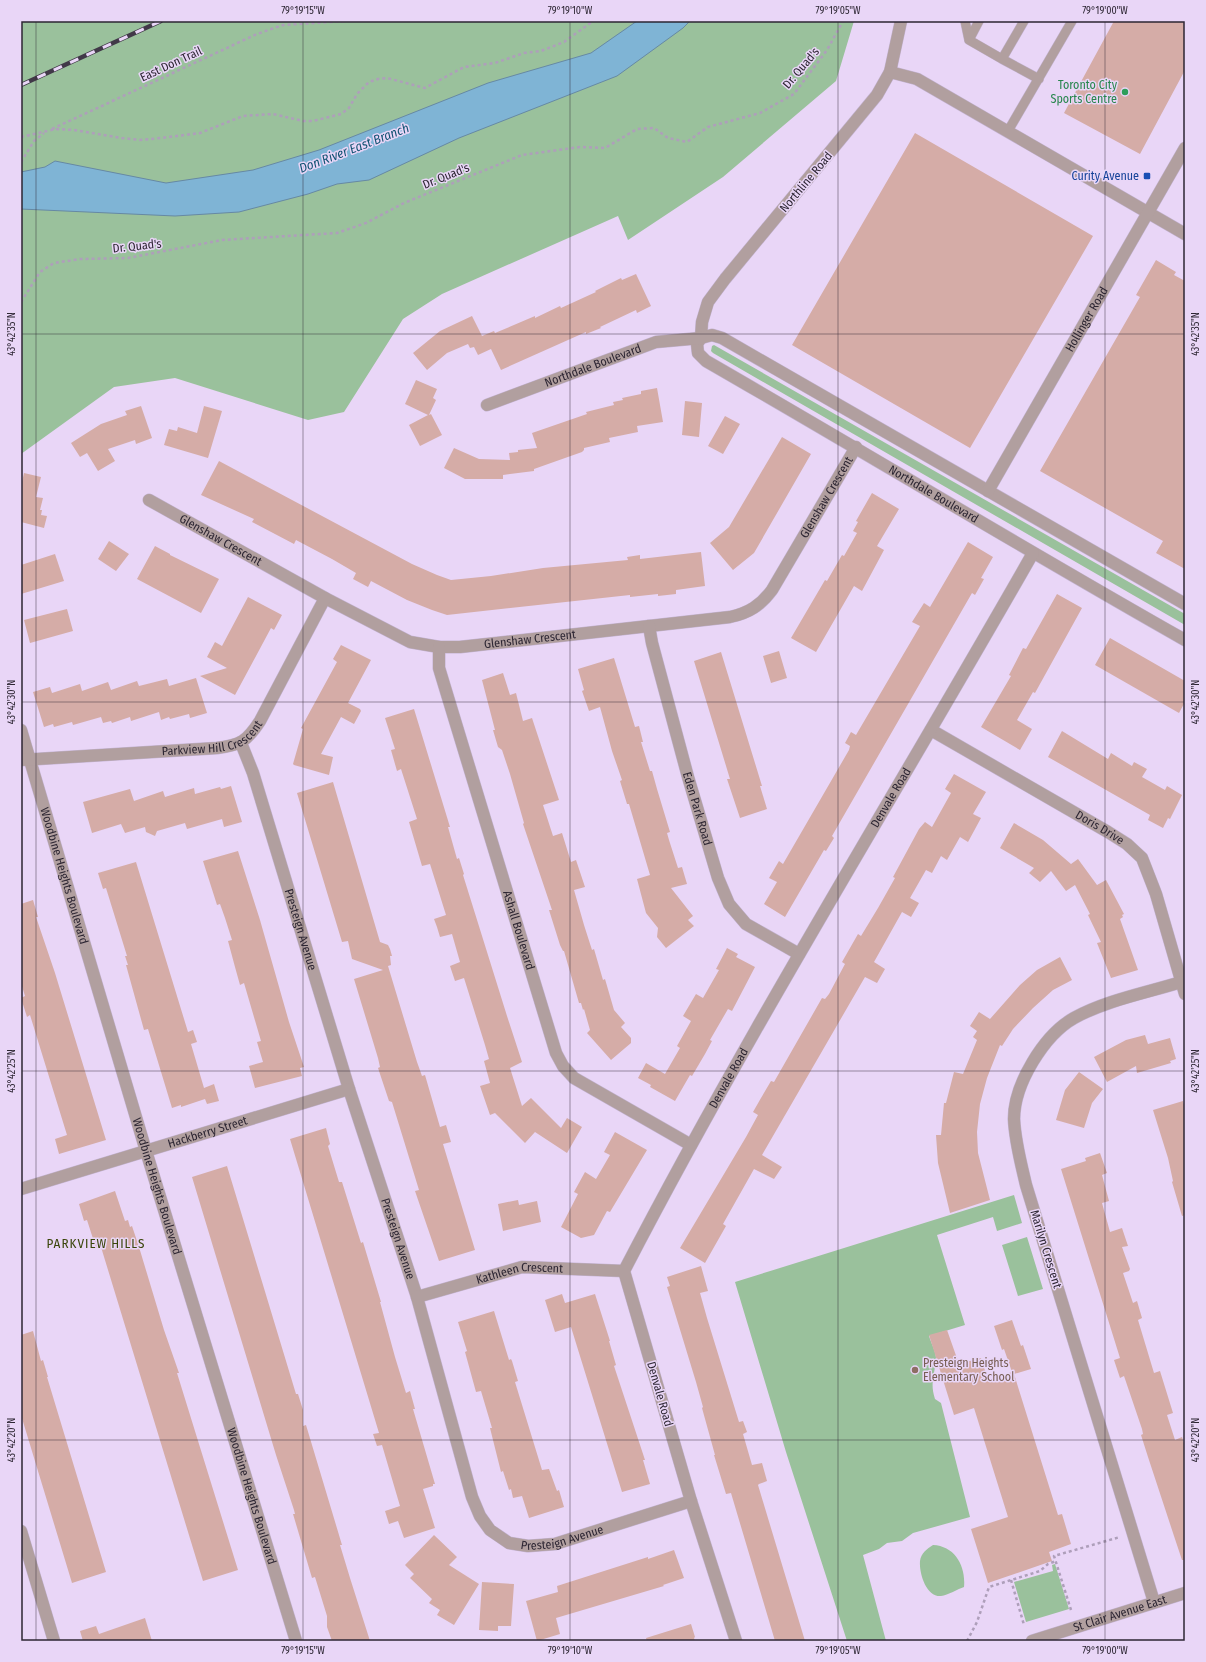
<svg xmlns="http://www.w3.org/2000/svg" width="1206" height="1662" font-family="'Fira Sans Condensed',sans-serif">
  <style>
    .green { fill: #9ac19c }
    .water { fill: #7fb4d5; stroke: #6689a4 }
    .building { fill: #d5aca7 }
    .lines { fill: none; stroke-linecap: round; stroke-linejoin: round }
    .lane-casing { stroke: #c3b3d0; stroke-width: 10 }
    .street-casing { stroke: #c3b3d0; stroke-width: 13 }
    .path { stroke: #ae9fba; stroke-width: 2.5; stroke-dasharray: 3 3; stroke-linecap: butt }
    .lane { stroke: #b19f9f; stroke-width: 9 }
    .street { stroke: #b19f9f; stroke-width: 12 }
    .rail-casing { stroke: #413948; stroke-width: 4.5 }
    .rail { stroke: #e9d6f7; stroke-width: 3; stroke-dasharray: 9; stroke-linecap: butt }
    .ticks { fill: none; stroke: #2d2633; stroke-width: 1; stroke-opacity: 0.45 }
    .leisure-dot { fill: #2e9e5b; stroke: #e9d6f7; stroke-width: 1.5 }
    .transit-dot { fill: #1a4fb4; stroke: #e9d6f7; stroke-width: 1.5 }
    .education-dot { fill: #8d6e63; stroke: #e9d6f7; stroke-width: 1.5 }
    .labels { text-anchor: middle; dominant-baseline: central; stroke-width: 3; stroke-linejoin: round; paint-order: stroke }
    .street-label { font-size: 12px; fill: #2d2633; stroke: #e9d6f7 }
    .leisure-label { font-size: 12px; fill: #27864d; stroke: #e9d6f7; text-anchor: end }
    .transit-label { font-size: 12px; fill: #164399; stroke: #e9d6f7; text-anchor: end }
    .education-label { font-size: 12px; fill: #785e54; stroke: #e9d6f7; text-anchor: start }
    .water-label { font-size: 13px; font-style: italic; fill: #105272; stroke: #e9d6f7 }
    .neighbourhood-label { font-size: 13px; letter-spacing: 1px; fill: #3a450a; stroke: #e9d6f7 }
    .neatline { fill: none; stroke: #2d2633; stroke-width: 1.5 }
    .ticks-label { font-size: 10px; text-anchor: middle; fill: #2d2633 }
  </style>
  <rect width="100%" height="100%" fill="#e9d6f7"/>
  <!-- green -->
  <path class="green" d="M21 21H854L836 81 723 177 628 240 618 216 442 294 403 319 344 412 308 420 175 378 114 387 21 454Z
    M714 345 1185 614V625L713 353 711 351 712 346Z
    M1014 1195 1022 1223 997 1231 993 1217 937 1235 965 1325 929 1336C931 1343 937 1353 936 1361 934 1376 930 1384 935 1399L941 1403 970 1517 913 1533 902 1541 887 1543 879 1549 863 1555 886 1641H847L786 1452 735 1282Z
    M1027 1237 1043 1289 1018 1296 1002 1245Z
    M933 1545C955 1546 966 1566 964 1587 958 1589 948 1595 941 1596 926 1597 919 1573 920 1561 921 1553 927 1549 933 1545Z
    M1055 1564 1069 1609 1026 1622 1014 1582 1053 1571 1052 1565Z"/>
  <!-- water -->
  <path class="water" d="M637 21H690L683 28 617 76 459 138 369 180 337 184 308 194 239 212 175 216 21 209V172L45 167 55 161 166 183 253 170 319 150 488 83 591 53Z"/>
  <!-- building -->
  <path class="building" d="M1114 21H1180L1185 23V70L1140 154 1064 113Z
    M915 133 1093 236 970 448 792 345Z
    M1156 260 1176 272 1174 275 1185 281V569L1156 553 1163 541 1040 471 1140 297 1136 295Z
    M636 274 651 306 637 313 636 310 600 327 601 328 586 334V332L501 370 491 349 478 355 474 347 470 348 468 344 447 353 427 370 413 353 440 331 472 316 482 336 494 331 495 333 535 316V318L560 306 561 308 596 292 595 291 621 278 622 280Z
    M416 380 437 389 433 398 436 400 429 415 431 414 442 435 420 446 409 425 428 415 405 404Z
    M657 388 663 422 637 426 638 432 609 438 610 442 584 448V450L582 452 534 469V471L503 475V479H465L444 468 454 448 479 459 510 460 509 453 518 452V450L537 448 532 433 587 414 586 412 614 405 613 402 623 400 622 398 641 394V391Z
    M685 401 702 403 699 437 682 435Z
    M141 406 152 438 136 444 135 440 108 449 115 461 98 471 87 453 80 457 71 443 101 424 127 415 125 411Z
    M204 406 222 411 208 458 164 445 169 429 177 431 178 427 197 433Z
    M725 416 740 424 723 454 708 446Z
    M782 437 811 454 754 553 733 570 710 543 729 527Z
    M219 461 412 564 437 575 451 580 491 576 543 568 628 560 627 557 640 555V559L701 552 705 586 676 590V594L658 596V594L630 597V595L447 615 432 610 407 600 371 581 368 587 353 579 356 573 332 559 296 540 294 544 252 522 254 519 201 495Z
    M24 473 41 477 36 497 43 498 40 510H42L41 515 47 516 44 528 21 522V486Z
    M872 493 899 509 877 546 884 550 862 591 854 586 816 652 791 638 825 580 827 581 842 555 844 556 857 533 853 531 858 522 856 521Z
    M109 541 129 554 116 571 98 559Z
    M968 542 993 557 981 578 984 579 975 595 972 593 832 836 834 838 826 851 824 850 785 917 764 904 777 882 769 878 779 861 783 864 849 750 850 746 845 743 851 732 856 735 920 626 912 622 924 603 930 607Z
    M155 546 170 554V555L219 579 201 613 137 579Z
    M55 554 64 581 21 594V565Z
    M1057 594 1082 608 1035 693 1033 692 1017 720 1032 729 1020 750 981 727 1011 676 1009 675 1023 648 1026 649Z
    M248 597 282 615 274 630 271 628 235 695 200 676 227 668 207 657 215 642 222 646Z
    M67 609 73 631 30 643 24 620Z
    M1110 638 1185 681V702L1179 713 1095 665Z
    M341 645 371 660 348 703 360 709 361 711 354 724 341 717 321 754 333 757 329 775 294 765 293 764 303 729 301 728 337 662 333 659Z
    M779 651 787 678 771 683 763 656Z
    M721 652 762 786H760L767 809 740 818 727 779H730L694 661Z
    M614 658 635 727 639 726 643 742H641L650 771H652L657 789 670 832 667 833 669 840 678 868 682 867 687 884 671 888 693 916 688 920 694 926 666 948 657 937 658 928 646 913 637 879 650 875 629 804H627L620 781 622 780 612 751 600 707 589 711 582 691 584 690 578 669Z
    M503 673 510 695 516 693 523 721 532 718 559 800 543 805 553 836 562 833 571 862 576 860 585 887 574 890 584 925 592 950 594 949 603 980 605 979 614 1010 625 1023 621 1027 631 1038V1043L611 1060 587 1033 590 1030 584 1009 583 1010 581 1003H579L564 951H563L560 945 549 910H552L523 824 524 823 510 774 502 750 498 747 493 730H495L482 680Z
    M196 678 207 713 190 718 189 714 170 719 169 717 161 720 159 712 131 721 130 717 112 723 111 721 103 723 101 717 73 725 72 722 54 727 53 724 44 727 33 692 50 687 52 693 80 684 82 691 108 682 111 690 137 681 139 686 167 679 169 686Z
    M414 709 450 827H448L457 859 459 858 464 874 463 875 507 1016 522 1062 510 1068 522 1106 531 1098 561 1128 567 1118 582 1127 567 1153 535 1132 525 1143 495 1113 490 1115 480 1086 490 1083 484 1061 489 1059 485 1045 464 978 455 981 450 966 460 962 452 934 440 937 437 927 434 919 446 915 430 864 422 866 409 822 417 819 401 769 397 771 391 750 395 749 385 718Z
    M1062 731 1108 759 1111 753 1132 766 1134 762 1147 769 1142 777 1165 790 1167 786 1182 795 1170 819 1168 818 1163 828 1148 820 1150 815 1048 757Z
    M954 774 986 792 973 814 981 818 968 842 960 837 947 860 941 856 932 873 926 870 910 898 919 903 911 917 902 912 874 962 885 969 877 983 865 977 762 1155 782 1167 774 1179 754 1169 723 1224 726 1226 705 1263 680 1248 746 1137 758 1115 753 1112 761 1098 771 1081 774 1082 822 998 825 999 829 994 845 964 842 962 858 934 861 936 878 908 895 878 893 877 919 829 925 822 932 827 951 793 945 789Z
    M333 782 380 942 388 945 390 949 392 956H390L391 965 388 966 417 1062 422 1076 425 1075 440 1127 446 1125 451 1142 443 1144 475 1250 439 1261 415 1191 419 1190 392 1102 389 1101 378 1068 380 1067 378 1058 354 979 383 970 352 959 348 941 342 942 297 793Z
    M231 786 242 822 224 827 222 819 187 829 185 823 157 831 155 836 146 832 145 827 125 833 121 824 92 833 83 802 130 789 134 801 163 791 165 797 194 788 195 794 220 787 221 789Z
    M1014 823 1043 840 1071 864 1078 859 1097 885 1106 880 1124 914 1122 915 1123 917 1120 919 1138 970 1111 978 1097 943 1101 942 1088 915 1090 914 1075 885 1066 891 1051 871 1040 882 1029 873 1034 868 1000 848Z
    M238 851 260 920 289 1022 304 1067 300 1068 302 1076 255 1088 249 1066 263 1062 257 1042 261 1041 244 983 240 985 235 967 228 941 232 940 225 918 220 904 217 905 203 861Z
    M136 862 188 1032 193 1030 197 1042 191 1044 204 1088 214 1084 219 1101 207 1104 205 1099 181 1107V1105L172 1108 148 1029 144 1030 126 965H128L125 956H127L106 888 103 889 98 873Z
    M33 900 38 917H36L55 973 106 1140 59 1154 55 1139 67 1135 30 1015 27 1017 21 998 25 996 21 983V904Z
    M727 948 738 954 736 957 755 967 732 1011 728 1009 710 1040 712 1041 705 1054 692 1076 690 1075 675 1101 650 1087 651 1085 638 1078 646 1063 665 1074 680 1048 677 1046 691 1021 683 1016 696 994 703 998 719 970 716 969Z
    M1060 957 1072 980 1053 990 1033 1008 1013 1029 1002 1046 1000 1045 987 1078 980 1104 977 1132 978 1153 990 1200 950 1213 938 1163 936 1135H941L944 1103H946L954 1072 963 1074 977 1040 973 1037 977 1031 970 1026 979 1012 990 1019 1020 985 1037 970Z
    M1145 1035 1148 1044 1170 1038 1176 1059 1170 1061 1171 1063 1137 1073 1136 1066 1107 1082 1094 1057 1126 1040Z
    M1079 1072 1103 1089 1092 1103 1084 1128 1056 1120 1065 1090Z
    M1183 1101 1185 1109V1215L1182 1216 1172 1182 1173 1181 1168 1158 1153 1110Z
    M326 1128 330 1144 328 1146 339 1182H342L361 1243 363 1242 381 1302H380L395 1357 406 1393 410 1391 415 1409H413L435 1484H433V1486L423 1489 435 1528 404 1538 398 1521 389 1524 385 1511 400 1506 382 1445 377 1446 373 1434 379 1433 290 1139Z
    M615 1132 647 1150 610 1212 607 1211 594 1235 581 1238 561 1227 578 1194 574 1192 585 1172 596 1179 610 1155 604 1152Z
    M1100 1153 1107 1173 1102 1175 1109 1201 1102 1203 1110 1232 1122 1228 1128 1246 1122 1247 1130 1269 1129 1271 1123 1273 1133 1303 1137 1301 1142 1318 1138 1320 1154 1373 1160 1371 1173 1413 1167 1415 1175 1440 1182 1437 1185 1446V1560H1182L1174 1536 1148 1457 1141 1435 1143 1434 1142 1429 1124 1376 1120 1378 1114 1360 1120 1358 1061 1169 1086 1161 1085 1158Z
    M227 1166 296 1394H298L303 1410V1426L306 1425 342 1545H340L350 1578 370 1641H332L327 1627V1616L315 1577 312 1578 293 1514H295L294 1510 276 1455 192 1177Z
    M115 1191 125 1221 128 1220 130 1227 132 1226 139 1247 164 1330 179 1373H177L238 1570 203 1581 101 1247 96 1248 87 1220 84 1221 79 1204Z
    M518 1200 519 1205 537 1201 541 1222 503 1231 498 1204Z
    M701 1266 708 1291 700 1293 707 1318 739 1422 743 1421 747 1432 743 1434 752 1465 762 1463 767 1481 759 1484 758 1485 805 1641H775L731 1493 726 1494 714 1455H715L702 1408 703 1407 696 1382 667 1287 670 1286 667 1277Z
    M562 1294 565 1303 595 1294 610 1341H609L616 1365 614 1366 645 1460H643L650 1484 622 1492 571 1327 555 1332 545 1300Z
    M494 1311 509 1360 511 1359 512 1361 518 1381 515 1382 542 1470 549 1469 557 1491 559 1490 564 1507 529 1518 522 1496 513 1498 511 1489 509 1490 503 1471 501 1472 490 1428H492L481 1391 476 1392 465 1352 467 1351 458 1322Z
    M1012 1320 1021 1346 1023 1345 1031 1369 1014 1374 1058 1515 1062 1514 1071 1544 1049 1552 1052 1561 988 1583 971 1529 1008 1517 974 1408 954 1415 929 1335 947 1330 959 1364 981 1358 988 1380 1012 1372 1004 1349 1002 1350 994 1326Z
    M33 1331 41 1361 43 1360 48 1377H47L106 1572 72 1583 21 1415V1335Z
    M434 1535 457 1557 449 1565 479 1584 454 1625 437 1615 440 1610 429 1603 432 1599 410 1578 414 1574 405 1565Z
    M674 1550 684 1578 663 1585 664 1586 556 1618 560 1634 537 1641 526 1601 558 1592 557 1586 648 1557V1559Z
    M482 1582 514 1584 511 1626H498V1631L479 1630Z
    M145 1618 152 1641H83L80 1631 96 1626 99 1634Z
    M691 1624 695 1637 694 1638 695 1641H647L646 1638Z"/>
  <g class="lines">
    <!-- lane casing -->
    <g class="lane-casing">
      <path id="lane" d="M965 21 969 40
        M979 21 969 40 1002 59 1024 21
        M1002 59 1039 79
        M1008 131 1072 21"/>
    </g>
    <!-- street casing -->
    <g class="street-casing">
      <g id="street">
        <path id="s1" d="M901 21 890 72 877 95 725 279 708 302 702 322 701 338 697 344 698 353 706 361C866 453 1024 549 1185 640"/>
        <path d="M890 72 917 79 1185 234"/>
        <path id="s2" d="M487 405 656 342 701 338 712 335 722 338 1185 604"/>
        <path id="s3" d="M988 491 1185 148"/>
        <path id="s4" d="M149 500 325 598 410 642 439 647H460L730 617C749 613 761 605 772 590L856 447"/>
        <path id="s5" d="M649 626 652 643 688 777 718 878 729 904 746 924 799 954"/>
        <path id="s6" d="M439 647V668L556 1053 563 1066 574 1078 691 1145"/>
        <path id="s7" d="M21 730 146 1151 296 1641"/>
        <path id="s8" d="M931 730 1108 832 1127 844 1142 858 1156 894 1185 994"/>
        <path id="s9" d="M241 743 253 773 349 1089 417 1297 472 1497 480 1516 490 1530 509 1543 528 1546 555 1544 691 1501"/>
        <path id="s10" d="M21 760 217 748C241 745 247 741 260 721L325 598"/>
        <path id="s11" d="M21 1189 349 1089"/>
        <path id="s12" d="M417 1297 522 1267 624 1271"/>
        <path d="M21 1531 54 1641"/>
        <path d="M1154 1602 1026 1185C1021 1163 1015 1142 1014 1119 1014 1084 1044 1035 1074 1018 1107 1000 1146 993 1181 982"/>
        <path id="s13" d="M736 1641 691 1501 624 1271C751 1026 897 792 1033 553"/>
        <path id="s14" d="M1032 1641 1185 1593"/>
      </g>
    </g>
    <!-- path -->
    <path class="path" d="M52 129 257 34 283 25 347 21
      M21 137 56 129 74 130 122 138 140 140 161 138 200 133 243 116 273 114 303 121H313L341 114 349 108 357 94 369 82 378 79 387 78 425 88 464 67 495 63 524 53 541 51 564 42 593 21
      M21 162 34 141 44 133
      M21 302 40 272 54 263 80 259 128 258 222 240 337 233 366 223 404 203 522 155 580 147 605 148 637 129 654 128 668 138 687 142 708 127 760 113 794 94 827 50 843 21
      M1011 1580 1024 1625
      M1071 1610 1054 1556 1120 1537
      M967 1641 977 1622 989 1587 1040 1571 1048 1564 1056 1561"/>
    <!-- lane -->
    <use href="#lane" class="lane"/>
    <!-- street -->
    <use href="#street" class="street"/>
    <!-- rail casing -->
    <g class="rail-casing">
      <path id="rail" d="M21 85 161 21"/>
    </g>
    <!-- rail -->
    <use href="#rail" class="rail"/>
  </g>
  <!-- ticks -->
  <path class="ticks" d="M36 21V1641M303 21V1641M570 21V1641M838 21V1641M1105 21V1641M21 334H1185M21 702H1185M21 1071H1185M21 1440H1185"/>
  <!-- markers -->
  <circle class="leisure-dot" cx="1125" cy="92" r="4"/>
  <rect class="transit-dot" x="1143" y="172" width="8" height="8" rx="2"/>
  <circle class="education-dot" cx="915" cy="1370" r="4"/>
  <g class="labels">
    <!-- street labels -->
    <g class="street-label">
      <text transform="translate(171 64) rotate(-25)">East Don Trail</text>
      <text transform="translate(801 68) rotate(-50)">Dr. Quad's</text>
      <text transform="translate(446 176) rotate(-22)">Dr. Quad's</text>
      <text transform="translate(806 182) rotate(-50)">Northline Road</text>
      <text transform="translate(137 246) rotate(-6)">Dr. Quad's</text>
      <text stroke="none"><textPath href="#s3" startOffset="198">Hollinger Road</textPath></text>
      <text stroke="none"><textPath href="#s2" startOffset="113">Northdale Boulevard</textPath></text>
      <text stroke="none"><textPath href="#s1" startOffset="674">Northdale Boulevard</textPath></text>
      <text stroke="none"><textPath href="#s4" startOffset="778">Glenshaw Crescent</textPath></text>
      <text stroke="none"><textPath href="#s4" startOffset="82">Glenshaw Crescent</textPath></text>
      <text stroke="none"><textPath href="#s4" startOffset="418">Glenshaw Crescent</textPath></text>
      <text stroke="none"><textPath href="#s10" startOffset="195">Parkview Hill Crescent</textPath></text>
      <text stroke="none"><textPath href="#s13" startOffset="930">Denvale Road</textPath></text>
      <text stroke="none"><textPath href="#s5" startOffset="189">Eden Park Road</textPath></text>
      <text stroke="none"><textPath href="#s8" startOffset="195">Doris Drive</textPath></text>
      <text stroke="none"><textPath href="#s7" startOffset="152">Woodbine Heights Boulevard</textPath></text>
      <text stroke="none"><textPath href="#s9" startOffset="196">Presteign Avenue</textPath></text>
      <text stroke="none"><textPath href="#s6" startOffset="295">Ashall Boulevard</textPath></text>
      <text stroke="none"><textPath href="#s13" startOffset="606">Denvale Road</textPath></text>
      <text stroke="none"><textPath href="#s11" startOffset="195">Hackberry Street</textPath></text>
      <text stroke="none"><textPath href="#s7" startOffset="476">Woodbine Heights Boulevard</textPath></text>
      <text stroke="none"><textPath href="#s9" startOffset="520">Presteign Avenue</textPath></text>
      <text transform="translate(1046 1249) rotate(73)">Marilyn Crescent</text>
      <text stroke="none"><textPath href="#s12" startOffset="106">Kathleen Crescent</textPath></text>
      <text transform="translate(660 1394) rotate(74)">Denvale Road</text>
      <text stroke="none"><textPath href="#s7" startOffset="800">Woodbine Heights Boulevard</textPath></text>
      <text stroke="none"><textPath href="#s9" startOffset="904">Presteign Avenue</textPath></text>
      <text stroke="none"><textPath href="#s14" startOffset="92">St Clair Avenue East</textPath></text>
    </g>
    <!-- leisure labels -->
    <g class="leisure-label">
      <text x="1117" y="85">Toronto City<tspan x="1117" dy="14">Sports Centre</tspan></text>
    </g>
    <!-- transit labels -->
    <g class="transit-label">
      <text x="1139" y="176">Curity Avenue</text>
    </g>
    <!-- education labels -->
    <g class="education-label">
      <text x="923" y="1363">Presteign Heights<tspan x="923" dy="14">Elementary School</tspan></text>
    </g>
    <!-- water labels -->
    <g class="water-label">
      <text transform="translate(354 148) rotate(-21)">Don River East Branch</text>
    </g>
    <!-- neighbourhood labels -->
    <g class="neighbourhood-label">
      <text x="96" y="1243">PARKVIEW HILLS</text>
    </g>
  </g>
  <!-- border -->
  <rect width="1206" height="1662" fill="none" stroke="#e9d6f7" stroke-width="44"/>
  <rect x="22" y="22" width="1162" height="1618" class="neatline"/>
  <g class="ticks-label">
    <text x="303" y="14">79°19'15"W</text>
    <text x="570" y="14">79°19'10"W</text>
    <text x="838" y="14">79°19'05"W</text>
    <text x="1105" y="14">79°19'00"W</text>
    <text transform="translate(11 334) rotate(-90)" y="4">43°42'35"N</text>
    <text transform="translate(1195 334) rotate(-90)" y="4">43°42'35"N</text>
    <text transform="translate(11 702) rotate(-90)" y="4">43°42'30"N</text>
    <text transform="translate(1195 702) rotate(-90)" y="4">43°42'30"N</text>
    <text transform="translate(11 1071) rotate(-90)" y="4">43°42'25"N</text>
    <text transform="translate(1195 1071) rotate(-90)" y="4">43°42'25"N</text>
    <text transform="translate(11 1440) rotate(-90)" y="4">43°42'20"N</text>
    <text transform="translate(1195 1440) rotate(-90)" y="4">43°42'20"N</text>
    <text x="303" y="1654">79°19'15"W</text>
    <text x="570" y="1654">79°19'10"W</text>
    <text x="838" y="1654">79°19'05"W</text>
    <text x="1105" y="1654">79°19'00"W</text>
  </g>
</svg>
